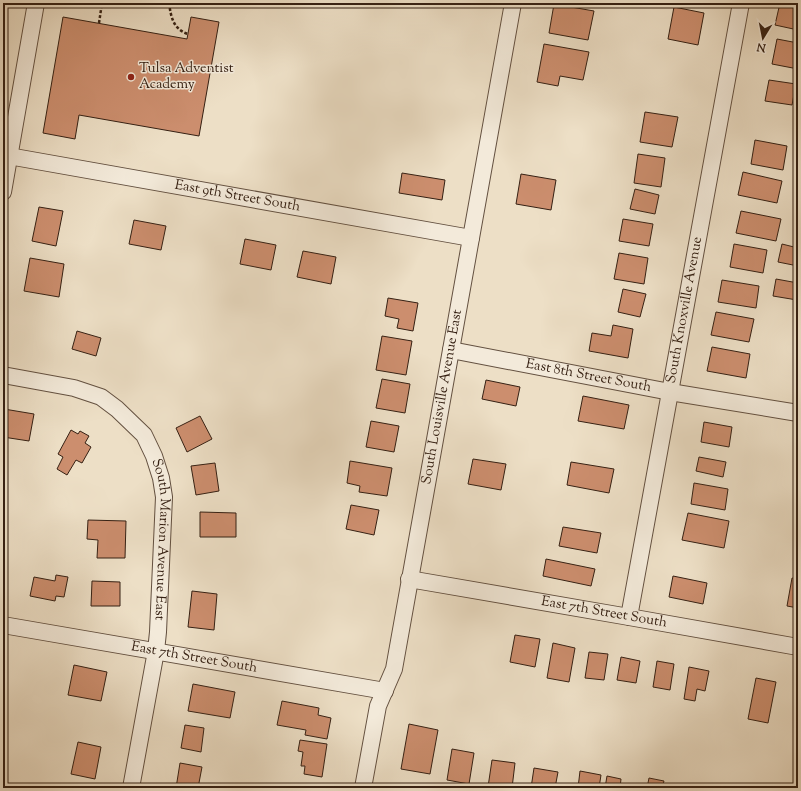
<svg xmlns="http://www.w3.org/2000/svg" width="801" height="791" font-family="'Sorts Mill Goudy',serif">
  <style>
    .building { fill: #cc8e6e; stroke: #352013 }
    .lines { fill: none; stroke-linecap: round; stroke-linejoin: round }
    .minor-casing { stroke: #635040; stroke-width: 18 }
    .path { stroke: #352013; stroke-width: 2.5; stroke-dasharray: 3 2; stroke-linecap: butt }
    .minor { stroke: #f3eada; stroke-width: 16 }
    .poi-dot { fill: #8f2418; stroke: #f3eada; stroke-width: 1.5 }
    .labels { text-anchor: middle; dominant-baseline: central; stroke-width: 3; stroke-linejoin: round; paint-order: stroke }
    .poi-label { font-size: 14px; fill: #352013; stroke: #f3eada; text-anchor: start }
    .street-label { font-size: 14px; fill: #352013; stroke: #f3eada }
  </style>
  <rect width="100%" height="100%" fill="#eddfc6"/>
  <filter id="stains"><feTurbulence type="fractalNoise" baseFrequency=".005" numOctaves="4"/><feColorMatrix values="0 0 0 0 .2 0 0 0 0 .09 0 0 0 0 .02 0 0 0 .5 -.17"/></filter>
  <radialGradient id="worn" r=".72"><stop offset=".6" stop-color="#630" stop-opacity="0"/><stop offset="1" stop-color="#630" stop-opacity=".3"/></radialGradient>
  <!-- building -->
  <path class="building" d="M780 3H798V30L775 25Z
    M554 4 594 11 588 40 549 33Z
    M674 7 704 13 698 45 668 39Z
    M63 17 187 39 191 17 219 22 199 136 79 115 75 139 43 133Z
    M777 39 798 43V69L772 64Z
    M544 44 589 52 583 80 560 76 558 86 537 82Z
    M769 80 796 84 792 105 765 101Z
    M645 112 678 117 672 147 640 142Z
    M755 140 787 146 783 170 751 164Z
    M638 154 665 158 661 187 634 183Z
    M743 172 782 181 777 203 738 195Z
    M402 173 445 180 442 200 399 193Z
    M521 174 556 180 551 210 516 204Z
    M635 189 659 195 655 214 630 209Z
    M39 207 63 211 56 246 32 241Z
    M741 211 781 219 776 241 736 233Z
    M623 219 653 224 649 246 619 241Z
    M134 220 166 226 161 250 129 244Z
    M245 239 276 245 271 270 240 264Z
    M734 244 767 250 763 273 730 267Z
    M782 244 798 248V266L778 262Z
    M303 251 336 257 331 284 297 277Z
    M619 253 648 258 644 284 614 279Z
    M30 258 64 264 59 297 24 291Z
    M776 279 798 283 797 300 773 296Z
    M722 280 759 286 756 308 718 302Z
    M623 289 646 294 640 317 618 312Z
    M388 298 418 303 413 331 397 328 399 319 385 316Z
    M716 312 754 319 749 342 711 335Z
    M613 325 633 329 628 358 589 351 592 333 611 336Z
    M77 331 101 338 96 356 72 349Z
    M382 336 412 341 406 375 376 370Z
    M712 347 750 354 746 378 707 371Z
    M382 379 410 384 405 413 376 408Z
    M486 380 520 387 516 406 482 399Z
    M583 396 629 405 624 429 578 421Z
    M4 409 34 414 29 441 3 437Z
    M200 416 212 439 187 452 176 428Z
    M371 421 399 426 394 452 366 447Z
    M704 422 732 427 729 447 701 442Z
    M71 430 78 434 80 431 89 436 85 443 91 447 82 463 76 460 67 475 57 469 63 457 58 454Z
    M699 457 726 462 723 477 696 471Z
    M473 459 506 464 501 490 468 484Z
    M350 461 392 468 387 496 359 492 360 486 347 483Z
    M571 462 614 469 609 493 567 485Z
    M215 463 219 491 196 495 191 466Z
    M694 483 728 489 725 510 691 504Z
    M351 505 379 510 374 535 346 529Z
    M200 512 236 513V537H200Z
    M688 513 729 521 724 548 682 540Z
    M88 520 126 521 125 558H97L98 540 87 539Z
    M563 527 601 533 597 553 559 546Z
    M546 559 595 569 591 586 543 576Z
    M3 565 7 566 5 585 3 584Z
    M56 575 68 577 64 597 56 596 55 601 30 596 34 577 55 581Z
    M673 576 707 583 703 604 669 597Z
    M792 578 798 579V608L787 606Z
    M92 581 120 582V606H91Z
    M192 591 217 594 214 630 188 627Z
    M515 635 540 639 535 667 510 662Z
    M553 643 575 648 569 682 547 678Z
    M589 652 608 654 604 680 585 678Z
    M621 657 640 661 636 683 617 680Z
    M657 661 674 664 670 690 653 687Z
    M74 665 107 672 101 701 68 695Z
    M689 667 709 671 705 691 697 689 695 701 684 699Z
    M756 678 776 682 768 723 748 719Z
    M193 684 235 692 230 718 188 711Z
    M282 701 319 708 318 715 331 718 327 739 305 735 306 730 277 725Z
    M409 724 438 730 430 774 401 769Z
    M185 725 204 728 201 752 181 748Z
    M300 740 327 744 322 777 304 774 305 766H301L303 752 298 751Z
    M78 742 101 747 95 779 71 774Z
    M452 749 474 753 469 784 447 780Z
    M492 760 515 763 512 788 488 787Z
    M180 763 202 767 198 788H176Z
    M534 768 558 772 555 788H531Z
    M580 771 601 775 599 788H578Z
    M607 776 621 779 620 788H605Z
    M649 778 664 781 662 788H647Z
    M301 784 320 787V788H300Z"/>
  <g class="lines">
    <!-- minor casing -->
    <g class="minor-casing">
      <g id="minor">
        <path id="s1" d="M3 155 471 238"/>
        <path d="M3 192 36 3"/>
        <path id="s2" d="M451 350 670 392 798 413"/>
        <path id="s3" d="M3 375 74 388 101 397 117 409 144 435 154 456 161 478 164 497 158 632 156 651 131 788"/>
        <path id="s4" d="M409 579 629 617 798 647"/>
        <path id="s5" d="M629 617 741 3"/>
        <path id="s6" d="M3 625 385 691"/>
        <path id="s7" d="M363 788 378 706 394 669 513 3"/>
      </g>
    </g>
    <!-- path -->
    <path class="path" d="M169 3C171 17 173 29 188 34
      M99 23 102 3"/>
    <!-- minor -->
    <use href="#minor" class="minor"/>
  </g>
  <!-- markers -->
  <circle class="poi-dot" cx="131" cy="77" r="4"/>
  <g class="labels">
    <!-- poi labels -->
    <g class="poi-label">
      <text x="139" y="69">Tulsa Adventist<tspan x="139" dy="16">Academy</tspan></text>
    </g>
    <!-- street labels -->
    <g class="street-label">
      <text stroke="none"><textPath href="#s1" startOffset="238">East 9th Street South</textPath></text>
      <text stroke="none"><textPath href="#s5" startOffset="312">South Knoxville Avenue</textPath></text>
      <text stroke="none"><textPath href="#s2" startOffset="140">East 8th Street South</textPath></text>
      <text stroke="none"><textPath href="#s7" startOffset="400">South Louisville Avenue East</textPath></text>
      <text stroke="none"><textPath href="#s3" startOffset="266">South Marion Avenue East</textPath></text>
      <text stroke="none"><textPath href="#s4" startOffset="198">East 7th Street South</textPath></text>
      <text stroke="none"><textPath href="#s6" startOffset="194">East 7th Street South</textPath></text>
    </g>
  </g>
  <!-- margin -->
  <rect width="801" height="791" fill="none" stroke="#eddfc6" stroke-width="16"/>
  <rect x="4" y="4" width="793" height="783" fill="none" stroke="#352013" stroke-width="2"/>
  <rect x="8" y="8" width="785" height="775" fill="none" stroke="#352013"/>
  <!-- north arrow -->
  <g transform="translate(763 38) rotate(190)" stroke="#f3eada" stroke-width="3" paint-order="stroke">
  <path d="M0-3L7 15L0 10L-7 15Z" fill="#352013"/>
  <text y="-6" font-size="11" font-weight="bold" text-anchor="middle" fill="#352013">N</text>
  </g>
  <rect width="100%" height="100%" filter="url(#stains)"/>
  <rect width="100%" height="100%" fill="url(#worn)"/>
</svg>
